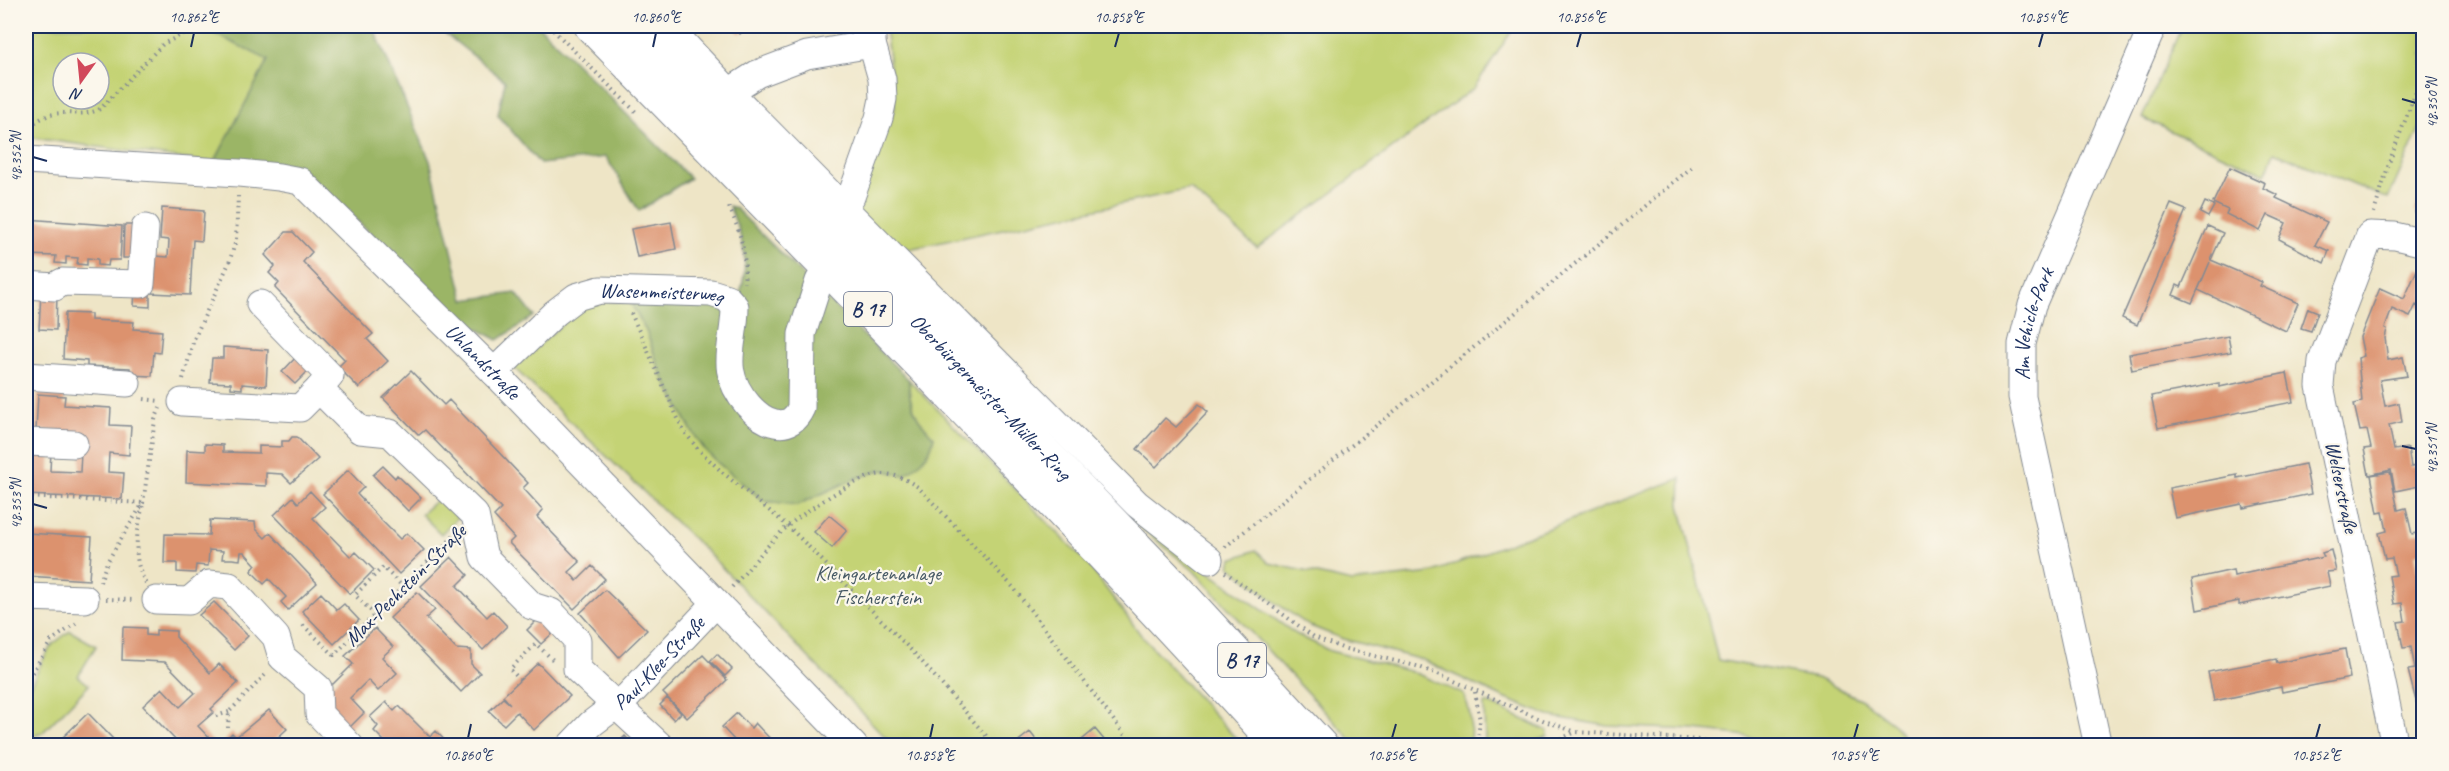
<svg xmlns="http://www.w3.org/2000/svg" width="2449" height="771" font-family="Caveat,sans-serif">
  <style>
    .green { fill: #c4d375; stroke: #70816a; stroke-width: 1.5; fill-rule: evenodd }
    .forest { fill: #9bb566; stroke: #5b7262; stroke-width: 1.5 }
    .building { fill: #dc926e }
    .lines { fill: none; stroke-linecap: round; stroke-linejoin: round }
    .minor-casing { stroke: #848a92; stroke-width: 29 }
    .highway-casing { stroke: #848a92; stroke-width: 35 }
    .path { stroke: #848a92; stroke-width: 4; stroke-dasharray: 1.5 4.5; stroke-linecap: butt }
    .minor { stroke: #fff; stroke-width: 27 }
    .highway { stroke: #fff; stroke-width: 33 }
    .ticks { fill: none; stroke: #1b2f5e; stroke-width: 2 }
    .labels { text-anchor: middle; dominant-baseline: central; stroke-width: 4.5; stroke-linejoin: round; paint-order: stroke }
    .shield { fill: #fbf7ec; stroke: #5e6b89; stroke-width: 1.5 }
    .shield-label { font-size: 20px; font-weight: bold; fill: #1b2f5e }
    .street-label { font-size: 21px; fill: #1b2f5e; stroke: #fbf7ec }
    .park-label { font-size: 21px; fill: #455864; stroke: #fbf7ec }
    .neatline { fill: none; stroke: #1b2f5e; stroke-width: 2 }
    .ticks-label { font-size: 15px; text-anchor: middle; fill: #1b2f5e }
  </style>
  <rect width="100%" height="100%" fill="#fbf7ec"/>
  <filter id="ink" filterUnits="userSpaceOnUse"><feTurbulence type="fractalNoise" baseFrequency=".0167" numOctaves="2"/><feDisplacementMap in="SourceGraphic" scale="12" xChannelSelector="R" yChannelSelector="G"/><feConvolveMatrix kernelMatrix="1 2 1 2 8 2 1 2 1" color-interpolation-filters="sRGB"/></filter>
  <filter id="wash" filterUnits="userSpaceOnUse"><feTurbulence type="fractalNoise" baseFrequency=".008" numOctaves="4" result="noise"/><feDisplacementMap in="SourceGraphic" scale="24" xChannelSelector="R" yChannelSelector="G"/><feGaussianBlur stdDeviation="1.35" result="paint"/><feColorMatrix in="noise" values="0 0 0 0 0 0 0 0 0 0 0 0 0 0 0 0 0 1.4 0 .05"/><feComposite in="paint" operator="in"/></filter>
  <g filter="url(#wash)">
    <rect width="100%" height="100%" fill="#eee5c6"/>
    <!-- green -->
    <path class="green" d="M26 26H247L268 60 214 163 26 137ZM63 63H99V99H63Z
      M885 26H1515L1474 88 1257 248 1190 189 895 252 851 207 895 108Z
      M2182 26H2423V121L2388 199 2275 152 2265 174 2142 118Z
      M604 301 631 303 647 333 661 373 692 431 705 450 717 462 764 501 797 505 854 479 882 470 904 475 934 437C917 420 908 405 909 380L1087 563 1141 635 1242 745H893L709 554 514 368 581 307Z
      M1040 426 1209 572 1296 634 1330 651 1413 672 1463 694C1472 710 1471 728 1470 745H1356L1193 570 1139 526Z
      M1681 478 1680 505 1718 660 1817 678 1862 700 1895 725 1909 745H1780L1740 735 1694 730 1608 726 1549 716 1504 698 1423 660 1343 639 1308 625 1276 603 1230 566 1232 559 1256 550 1269 563 1352 582 1431 573Z
      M439 498 458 517 441 534 421 514Z
      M70 631 96 646 78 676 89 685 42 733 33 736 26 734V694L46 654 53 644Z
      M1484 704H1490L1548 731V736L1525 745H1485Z"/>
    <!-- forest -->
    <path class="forest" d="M199 26H373L430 161 464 300 516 293 534 316 498 340 469 324 304 172 214 163 268 60Z
      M436 26H539L690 178 639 211 606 157 540 164 498 115 505 81Z
      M729 206 735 208 909 380C908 405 917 420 934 437 930 457 920 464 904 475L882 470 854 479 797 505 764 501 717 462 705 450 692 431 661 373 647 333 631 303 735 306C752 269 745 242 729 206Z"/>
    <g id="blocks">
      <!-- building -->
      <path class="building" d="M732 26H748L740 34Z
        M2230 167 2265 183 2263 188 2278 195 2276 198 2327 222 2315 245 2329 251 2324 263 2279 239 2286 223 2268 215 2260 231 2226 214 2228 210 2213 203Z
        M2420 193 2424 194V214L2415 212Z
        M2205 202 2214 206 2208 217 2200 213Z
        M2171 204 2186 210 2137 325 2122 318Z
        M162 208 204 211 202 241 193 240 190 295 152 293 154 256 168 257 169 240 160 239Z
        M26 219 122 226 120 260H109L108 266 98 265V259L87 258V265L77 264 78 258 66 257V264L55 263 56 256 26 255Z
        M671 222 676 249 637 257 631 229Z
        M124 225H139L138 258H123Z
        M2208 226 2223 233 2211 260 2262 282 2260 286 2298 303 2286 331 2198 290 2210 262 2192 303 2173 295 2177 285 2181 287Z
        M286 232H293L312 252 303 262 373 334 367 339 388 361 359 388 338 367 345 360 275 288 279 283 269 273 275 266 265 255Z
        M2418 268 2424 271V309L2416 305 2410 317 2392 309 2385 328 2387 329 2385 338 2388 360 2403 357 2407 376 2380 380 2385 406 2399 403 2402 422 2389 425 2394 450 2408 448 2411 467 2421 465 2424 485 2395 491 2391 470 2369 475 2364 449 2371 448 2367 430 2360 431 2354 404 2362 402 2358 358 2364 356 2360 337 2380 288 2404 299Z
        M135 291 150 292V307L134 306Z
        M41 293 57 294 56 330 39 329Z
        M2308 308 2318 312 2311 331 2301 328Z
        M65 313 91 314V320L134 322 133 329 162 331 160 353 154 352 152 376 130 375V368L87 366V361L63 359Z
        M2228 336 2231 352 2132 370 2129 354Z
        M223 347 268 350 266 386 242 384V389L231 388V383L210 382 212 358H223Z
        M299 354 312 367 295 384 282 372Z
        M411 371 444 405 449 400 528 483 523 488 543 510 537 517 580 562 569 572 577 581 592 566 605 579 574 609 509 543 514 538 494 516 501 509 425 430 419 435 383 398Z
        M2287 373 2293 402 2158 428 2151 396 2219 383V387Z
        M38 394 65 396 64 405 111 408 110 425 131 426 129 455 109 453 108 472 124 473 122 499 26 495 27 450 51 451 50 471 80 472 82 433 36 430Z
        M1199 404 1208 412 1156 467 1137 449 1165 418 1176 427Z
        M292 437H297L318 459 291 483 282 474 266 473V486L186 482 187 450 205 451V444L223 445V452L259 453V446L282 447V441H289Z
        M2305 464 2311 494 2243 508 2242 504 2175 518 2169 488 2237 475V478Z
        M383 466 395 478 397 475 421 498 408 511 373 475Z
        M348 470 364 487 357 494 380 519 400 539 407 533 424 550 399 574 323 494Z
        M2390 472 2398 510 2406 508 2412 534 2424 532V552L2415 554 2420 579 2424 578V732L2408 670 2415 669 2411 647 2403 648 2398 622 2405 621 2402 603 2394 604 2389 576 2396 575 2392 558 2385 559 2379 533 2387 531 2383 512 2378 513 2371 475Z
        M310 491 325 507 313 518 351 557 356 552 374 570 350 594 274 515 293 497 298 503Z
        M829 515 847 530 832 548 814 532Z
        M210 520 255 522 256 529 265 538 270 533 317 583 288 610 281 602 286 597 269 579 264 584 251 571 256 565 244 552H241L240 560 232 559H222L223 551 209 550 208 566 196 565 195 573 177 572V563H164L165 534 209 535Z
        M26 533 92 537 89 580 26 576Z
        M2331 550 2336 571 2327 572 2330 586 2239 605V601L2197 610 2192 579 2233 570 2234 576 2252 572 2324 557 2322 553Z
        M451 557 468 575 457 586 487 617 493 611 507 626 483 650 421 586Z
        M605 590 647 630 619 657 580 613Z
        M417 592 435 610 426 618 456 649 471 650V664L480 673 461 692 390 618Z
        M321 593 337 610 344 604 359 620 334 644 302 611Z
        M214 602 248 636 234 650 199 615Z
        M541 616 555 631 541 644 527 630Z
        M123 627 146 628V635L156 636V630L176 631V637L210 673 219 664 238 683 211 709 214 712 198 726 217 746H181L143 706 162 688 180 707 195 693 165 662 122 660Z
        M375 628 393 647 382 657 397 673 378 691 368 680 350 698 364 713 346 731 323 708 325 684H333L353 664 345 656Z
        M2345 649 2350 678 2282 692 2281 687 2214 701 2208 672 2276 659 2277 663Z
        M717 654 732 669 725 676 710 661Z
        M703 655 727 680 687 718 663 693Z
        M538 663 570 696 534 730 517 712 504 725 489 711 503 698 510 704 503 696Z
        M667 698 681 713 674 720 660 705Z
        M386 702 394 711 399 706 430 737 436 731 450 746H389L374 731 378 726 370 717Z
        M269 710 287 729 276 739 282 746H219L232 733 236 737Z
        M88 713 113 739 106 746H70L62 738Z
        M737 713 751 728 755 723 777 746H732L736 742 722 727Z
        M1095 729 1105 741 1099 746H1086L1082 740Z
        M1030 732 1041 746H1018L1016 743Z
        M625 736 634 746H616L620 741Z"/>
    </g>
  </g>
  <g filter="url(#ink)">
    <use href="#blocks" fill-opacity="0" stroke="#848a92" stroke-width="1.5"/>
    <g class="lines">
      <!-- minor casing -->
      <g class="minor-casing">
        <g id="minor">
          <path d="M667 26 729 92 1137 504 1209 560"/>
          <path d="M729 92 757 74 807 55 872 44"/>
          <path id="s1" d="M26 160 239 173 279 177 300 181 494 372 854 746"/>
          <path d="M851 197 879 118 883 99 882 79 872 44V26"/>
          <path d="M26 285 55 287 62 282 141 284 145 228"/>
          <path d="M260 304 330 376 319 389"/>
          <path id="s2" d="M494 372 555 313 576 297 600 290 711 293 727 298 735 307C735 346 717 369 748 405 756 414 764 421 775 423 788 426 796 419 801 408L802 334 819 281"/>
          <path d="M26 376 127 383"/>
          <path d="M182 402 300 408 319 389 360 430 390 433 475 515 484 557 532 606 551 612 577 640V669L660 746"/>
          <path d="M26 442 74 444"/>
          <path d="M26 597 85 599"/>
          <path d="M156 600 189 601 209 584 229 586 276 637 282 657 318 688 319 714 350 746"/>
          <path id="s3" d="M570 746 591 724 628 696 716 603"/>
          <path id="s4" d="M2098 746 2022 397V344L2032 305 2153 26"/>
          <path d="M2395 746 2320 386 2322 361 2370 235 2395 236 2424 243"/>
        </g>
      </g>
      <!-- highway casing -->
      <g class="highway-casing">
        <g id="highway">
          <path d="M591 26C823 263 1056 500 1279 746"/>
          <path id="s5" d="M632 26 1163 575 1321 746"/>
        </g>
      </g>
      <!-- path -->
      <path class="path" d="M549 26 638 114
        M29 139 33 124C61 103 75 121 100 109L163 44 199 26
        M729 207C741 233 747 255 744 283
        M2374 213 2390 160 2424 71
        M631 313 683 430 698 449 722 472 788 526 917 656 995 746
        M183 379 194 339 229 263 236 240 238 196
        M144 399 160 401
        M26 497 143 503C138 531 130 557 146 583
        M1225 547 1468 352 1692 167
        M1225 572 1314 637 1342 648 1416 666 1443 676 1545 721 1576 732
        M100 582 107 562 143 503 155 420 160 408
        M732 587C751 567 767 544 788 526 805 511 862 473 884 474 898 475 907 480 918 487L1013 587 1133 746
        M106 599 134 600
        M375 615 355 595 383 567 404 588
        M303 625 334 655 456 534
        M520 680 510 669 536 644 553 660
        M26 683 51 641 78 622
        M1475 692 1480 721 1477 746
        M216 716 229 712
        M228 728 229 712 267 673
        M1544 746 1576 732 1700 740 1742 746"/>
      <!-- minor -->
      <use href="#minor" class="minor"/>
      <!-- highway -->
      <use href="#highway" class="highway"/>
    </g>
  </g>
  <!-- ticks -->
  <path class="ticks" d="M191 47 194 33M653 47 656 33M1115 47 1119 33M1577 47 1581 33M2039 47 2043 33M2402 99 2416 103M33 157 47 161M2402 446 2416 449M33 504 47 508M468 738 471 724M930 738 933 724M1392 738 1396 724M1854 738 1858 724M2316 738 2320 724"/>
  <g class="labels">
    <!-- shield labels -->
    <g class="shield">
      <rect x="844" y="292" width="48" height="34" rx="4.5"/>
      <rect x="1218" y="643" width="48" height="34" rx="4.5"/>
    </g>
    <g class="shield-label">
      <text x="868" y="309">B 17</text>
      <text x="1242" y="660">B 17</text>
    </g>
    <!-- street labels -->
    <g class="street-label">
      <text stroke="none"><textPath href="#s2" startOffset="198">Wasenmeisterweg</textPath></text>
      <text stroke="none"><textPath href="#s4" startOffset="432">Am Vehicle-Park</textPath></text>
      <text stroke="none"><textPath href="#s1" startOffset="532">Uhlandstraße</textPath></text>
      <text stroke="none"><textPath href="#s5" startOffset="516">Oberbürgermeister-Müller-Ring</textPath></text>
      <text transform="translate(2342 487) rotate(78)">Welserstraße</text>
      <text transform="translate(405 585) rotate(-45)">Max-Pechstein-Straße</text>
      <text stroke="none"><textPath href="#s3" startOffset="122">Paul-Klee-Straße</textPath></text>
    </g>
    <!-- park labels -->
    <g class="park-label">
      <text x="878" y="573">Kleingartenanlage<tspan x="878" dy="24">Fischerstein</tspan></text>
    </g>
  </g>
  <!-- margin -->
  <rect width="2449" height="771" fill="none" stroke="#fbf7ec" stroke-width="66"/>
  <!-- north arrow -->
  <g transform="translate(81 81) rotate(195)"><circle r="28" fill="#fbf7ec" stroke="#a1a7b3" stroke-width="1.5"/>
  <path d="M0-4.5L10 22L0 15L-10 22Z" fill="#d1495b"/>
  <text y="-9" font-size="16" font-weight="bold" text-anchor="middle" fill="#1b2f5e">N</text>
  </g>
  <rect x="33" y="33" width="2383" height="705" class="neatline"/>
  <g class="ticks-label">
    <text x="194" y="22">10.862°E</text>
    <text x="656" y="22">10.860°E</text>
    <text x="1119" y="22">10.858°E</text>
    <text x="1581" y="22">10.856°E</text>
    <text x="2043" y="22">10.854°E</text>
    <text transform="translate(2432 103) rotate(-90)" y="5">48.350°N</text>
    <text transform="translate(16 157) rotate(-90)" y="5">48.352°N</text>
    <text transform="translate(2432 449) rotate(-90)" y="5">48.351°N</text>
    <text transform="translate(16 504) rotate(-90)" y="5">48.353°N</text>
    <text x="468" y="760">10.860°E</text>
    <text x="930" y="760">10.858°E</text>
    <text x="1392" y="760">10.856°E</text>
    <text x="1854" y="760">10.854°E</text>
    <text x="2316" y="760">10.852°E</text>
  </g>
</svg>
